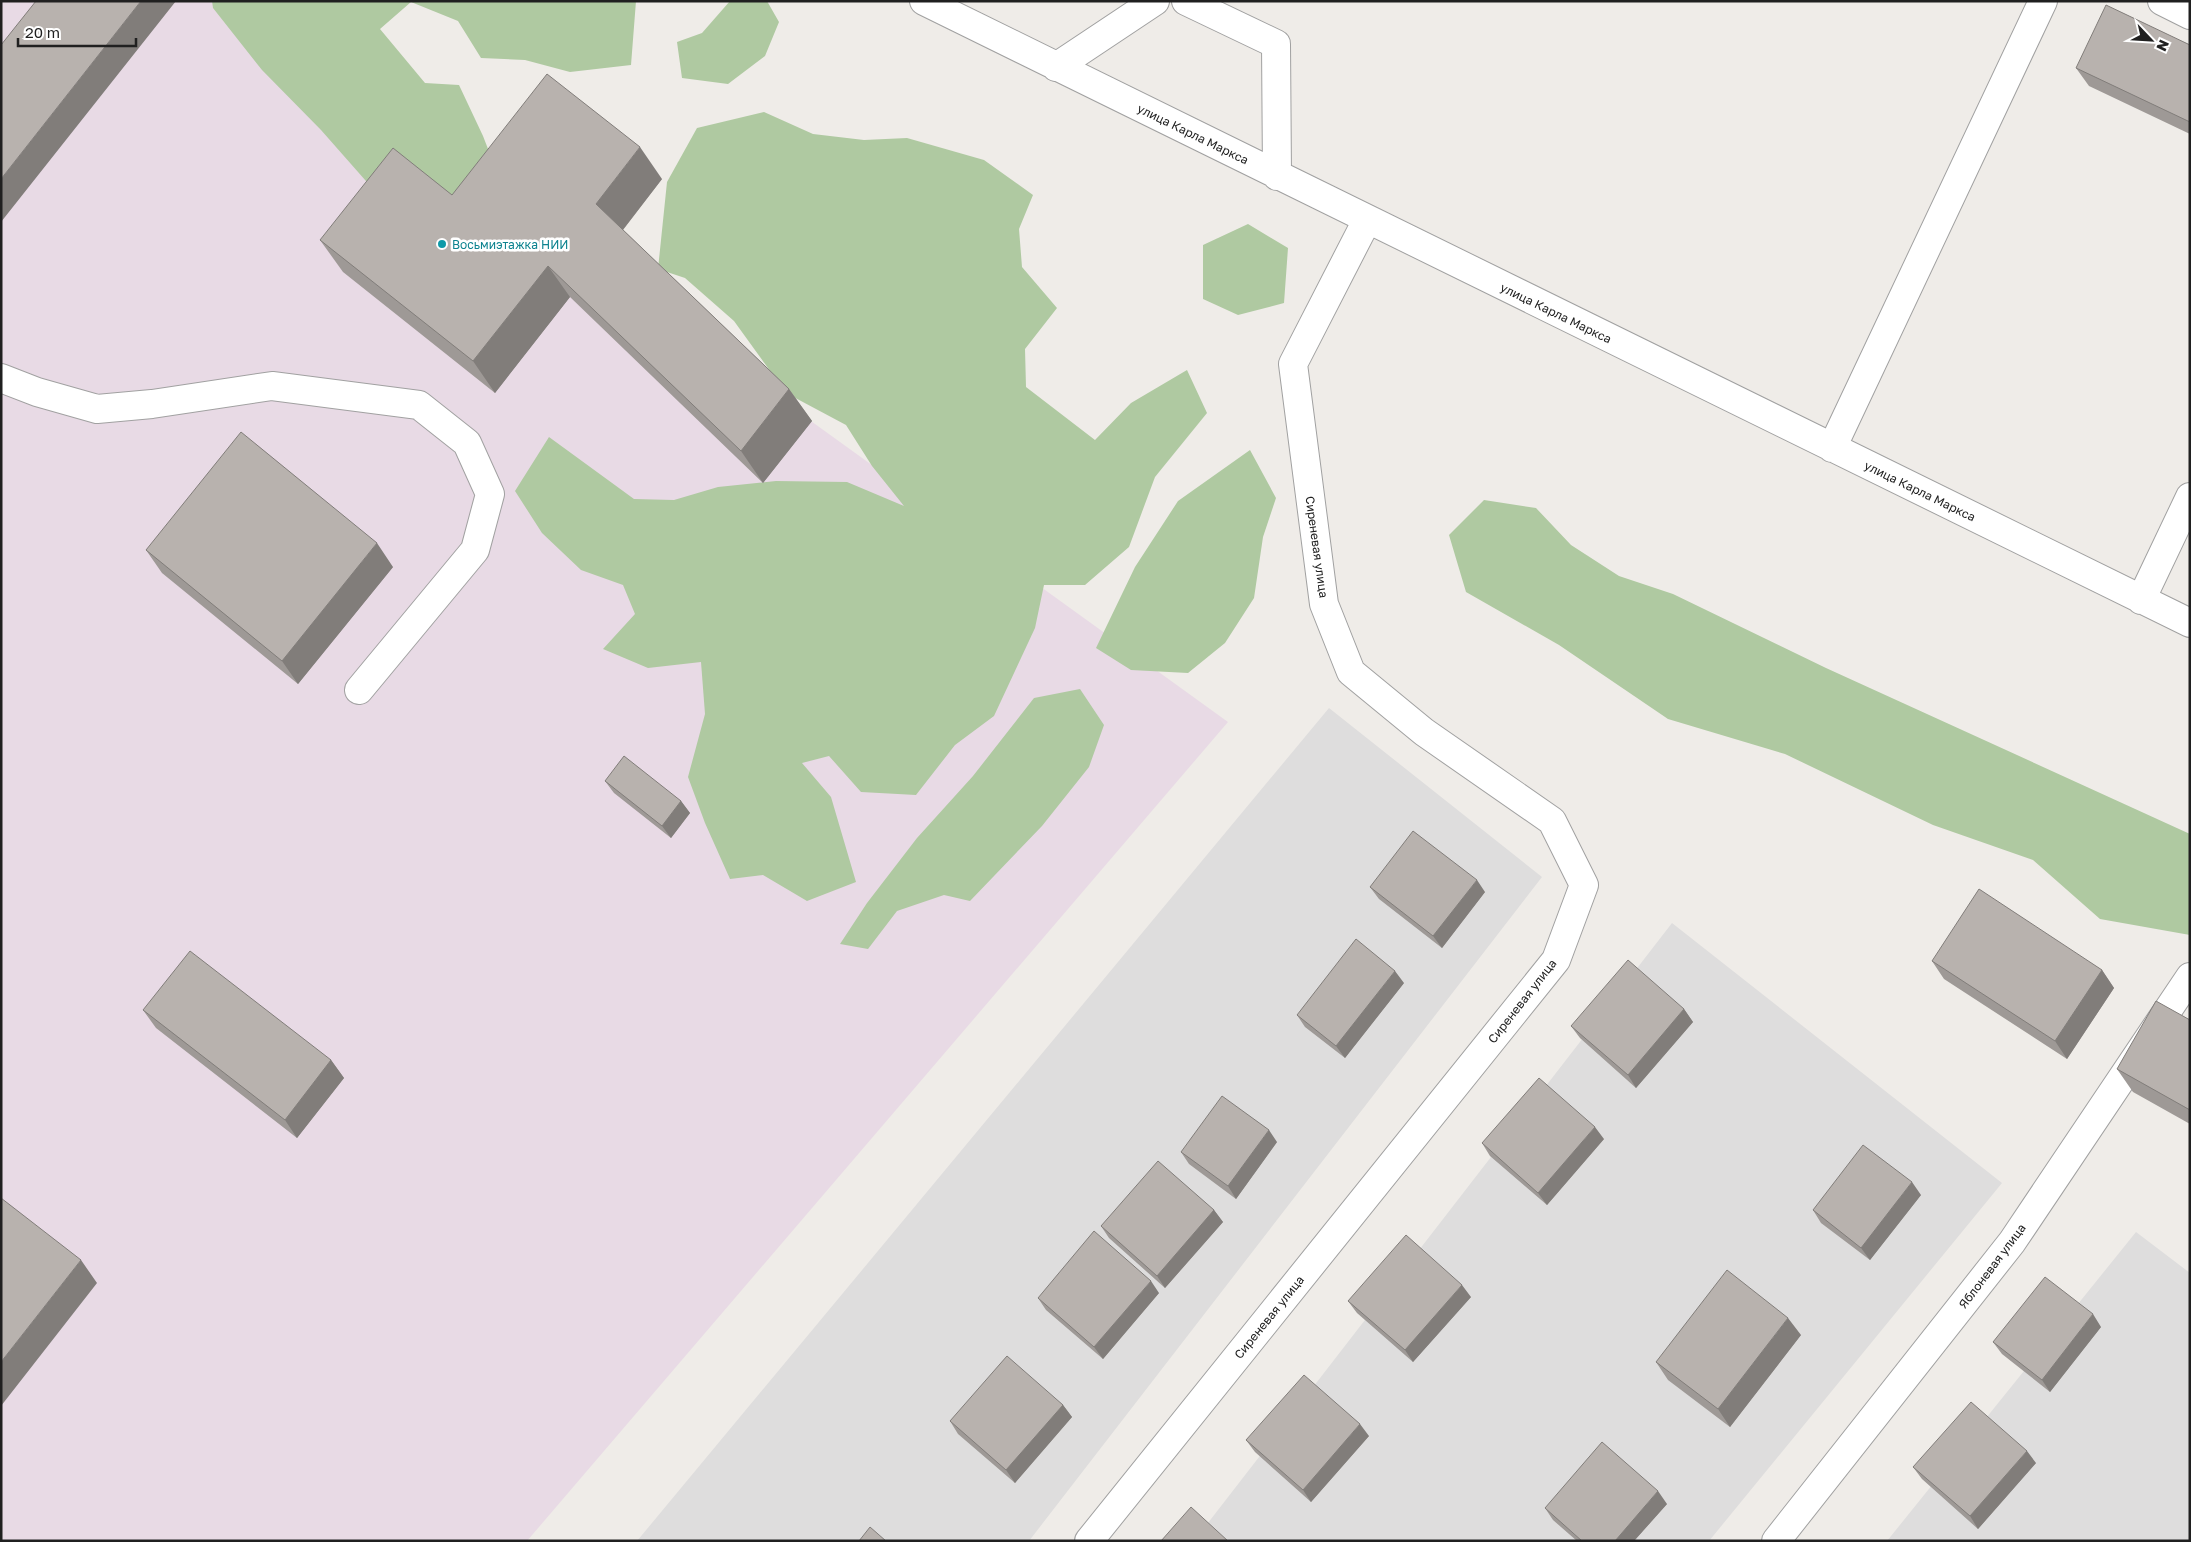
<svg xmlns="http://www.w3.org/2000/svg" width="2191" height="1542" font-family="'Golos Text',sans-serif">
  <style>
    .residential { fill: #dedddd }
    .industrial { fill: #e8dae5 }
    .forest { fill: #afc9a1 }
    .lines { fill: none; stroke-linecap: round; stroke-linejoin: round }
    .minor-casing { stroke: #a1a1a1; stroke-width: 30 }
    .minor { stroke: #fff; stroke-width: 28 }
    .wall { fill: #9e9996 }
    .shaded-wall { fill: #817d7a }
    .building { fill: #b8b2ae; stroke: #817d7a }
    .culture-dot { fill: #0f9aa8; stroke: #fff; stroke-width: 2 }
    .labels { text-anchor: middle; dominant-baseline: central; stroke-width: 5; stroke-linejoin: round; paint-order: stroke }
    .street-label { font-size: 12px; fill: #202020; stroke: #fff }
    .culture-label { font-size: 12px; fill: #0d838f; stroke: #fff; text-anchor: start }
  </style>
  <rect width="100%" height="100%" fill="#efece8"/>
  <!-- residential -->
  <path class="residential" d="M1329 708 1542 877 1029 1541H637Z
    M1672 923 2002 1183 1709 1541H1194Z
    M2136 1232 2190 1273V1541H1887Z"/>
  <!-- industrial -->
  <path class="industrial" d="M1 1H229L1228 722 527 1541H1Z"/>
  <!-- forest -->
  <path class="forest" d="M212 1H636L631 65 570 72 525 60 481 58 458 21 411 2 380 29 425 83 459 85 483 136 502 185 472 218 373 189 321 130 262 70 213 8Z
    M730 1H767L779 22 765 56 728 84 682 78 677 42 702 33Z
    M764 112 813 134 864 140 907 138 984 160 1033 195 1019 229 1022 267 1057 308 1025 349 1026 387 1095 440 1131 403 1187 370 1207 413 1155 477 1129 547 1085 585H1044L1035 628 994 716 955 745 916 795 861 792 829 756 802 763 831 797 856 882 807 901 763 875 730 879 705 823 688 777 705 714 701 662 648 668 603 649 635 614 623 585 581 570 542 533 515 491 549 437 634 499 674 500 718 487 776 481 847 482 904 506 872 466 846 425 786 393 734 321 685 278 658 269 667 182 697 128Z
    M1248 224 1288 248 1284 303 1238 315 1203 299V245Z
    M1250 450 1276 498 1263 537 1254 598 1225 643 1188 673 1131 670 1096 648 1135 567 1178 501Z
    M1484 500 1536 508 1571 545 1619 576 1673 594 1826 668 2190 834V935L2100 919 2033 860 1933 825 1785 754 1668 719 1559 645 1466 592 1449 535Z
    M1080 689 1104 725 1089 767 1042 826 970 901 944 895 897 911 868 949 840 944 867 903 917 838 973 776 1034 698Z"/>
  <g class="lines">
    <!-- minor casing -->
    <g class="minor-casing">
      <path id="minor" d="M924 1 2190 623
        M1186 1 1276 44 1277 176
        M2162 1 2190 15
        M1056 67 1155 1
        M1 378 37 392 97 409 152 404 272 386 419 405 467 443 490 494 475 550 359 690
        M1832 448 2043 1
        M2141 600 2190 497
        M1089 1541 1556 960 1584 885 1552 821 1424 732 1351 672 1324 604 1293 364 1367 220
        M1776 1541 2012 1242 2190 977"/>
    </g>
    <!-- minor -->
    <use href="#minor" class="minor"/>
  </g>
  <!-- wall -->
  <path class="wall" d="M2190 45V134L2089 86 2076 68Z
    M662 179 623 230 789 389 812 421 763 483 570 297 495 393 343 272 320 240 452 195Z
    M146 550 393 567 298 684 162 573Z
    M605 781 681 801 690 813 671 838 614 793Z
    M1370 887 1485 892 1442 948 1379 899Z
    M1932 961 2102 970 2114 988 2067 1059 1944 979Z
    M1404 983 1345 1058 1305 1027 1297 1015Z
    M1684 1009 1693 1022 1636 1088 1580 1038 1571 1026Z
    M143 1010 331 1060 344 1078 297 1138 156 1028Z
    M2190 1020V1124L2133 1092 2117 1069Z
    M1604 1139 1547 1205 1490 1156 1482 1143Z
    M1277 1142 1236 1199 1189 1164 1181 1152Z
    M1921 1195 1870 1260 1821 1223 1813 1210Z
    M1214 1210 1223 1222 1165 1288 1109 1238 1101 1226Z
    M1159 1293 1103 1359 1046 1310 1038 1298Z
    M1471 1297 1413 1362 1357 1313 1348 1301Z
    M2101 1327 2050 1392 2002 1354 1993 1342Z
    M1801 1335 1730 1427 1668 1380 1656 1362Z
    M1063 1405 1072 1417 1015 1483 958 1434 950 1421Z
    M1369 1436 1311 1502 1255 1452 1246 1440Z
    M2036 1463 1978 1529 1922 1479 1913 1467Z
    M1667 1504 1634 1541H1577L1553 1520 1545 1508Z"/>
  <!-- shaded-wall -->
  <path class="shaded-wall" d="M141 1H176L1 222V179Z
    M640 147 662 179 618 236 596 204Z
    M548 266 570 297 495 393 473 361Z
    M789 389 812 421 763 483 741 451Z
    M377 543 393 567 298 684 282 661Z
    M681 801 690 813 671 838 662 826Z
    M1477 880 1485 892 1442 948 1433 936Z
    M2102 970 2114 988 2067 1059 2055 1041Z
    M1395 971 1404 983 1345 1058 1336 1046Z
    M1684 1009 1693 1022 1636 1088 1628 1075Z
    M331 1060 344 1078 297 1138 285 1120Z
    M1595 1127 1604 1139 1547 1205 1538 1193Z
    M1269 1130 1277 1142 1236 1199 1228 1186Z
    M1912 1182 1921 1195 1870 1260 1861 1248Z
    M1214 1210 1223 1222 1165 1288 1157 1276Z
    M81 1260 97 1283 1 1406V1362Z
    M1151 1281 1159 1293 1103 1359 1094 1347Z
    M1462 1285 1471 1297 1413 1362 1405 1350Z
    M2093 1314 2101 1327 2050 1392 2042 1380Z
    M1788 1318 1801 1335 1730 1427 1718 1409Z
    M1063 1405 1072 1417 1015 1483 1006 1470Z
    M1360 1424 1369 1436 1311 1502 1303 1490Z
    M2027 1451 2036 1463 1978 1529 1970 1516Z
    M1658 1491 1667 1504 1634 1541H1615Z"/>
  <!-- building -->
  <path class="building" d="M36 1H141L1 179V45Z
    M2106 5 2190 45V122L2076 68Z
    M547 74 640 147 596 204 789 389 741 451 548 266 473 361 320 240 393 148 452 195Z
    M241 432 377 543 282 661 146 550Z
    M624 756 681 801 662 826 605 781Z
    M1413 831 1477 880 1433 936 1370 887Z
    M1979 889 2102 970 2055 1041 1932 961Z
    M1356 939 1395 971 1336 1046 1297 1015Z
    M190 951 331 1060 285 1120 143 1010Z
    M1628 960 1684 1009 1628 1075 1571 1026Z
    M2156 1001 2190 1020V1110L2117 1069Z
    M1539 1078 1595 1127 1538 1193 1482 1143Z
    M1222 1096 1269 1130 1228 1186 1181 1152Z
    M1863 1145 1912 1182 1861 1248 1813 1210Z
    M1158 1161 1214 1210 1157 1276 1101 1226Z
    M1 1198 81 1260 1 1362Z
    M1094 1231 1151 1281 1094 1347 1038 1298Z
    M1406 1235 1462 1285 1405 1350 1348 1301Z
    M1727 1270 1788 1318 1718 1409 1656 1362Z
    M2045 1277 2093 1314 2042 1380 1993 1342Z
    M1007 1356 1063 1405 1006 1470 950 1421Z
    M1304 1375 1360 1424 1303 1490 1246 1440Z
    M1971 1402 2027 1451 1970 1516 1913 1467Z
    M1602 1442 1658 1491 1615 1541H1582L1545 1508Z
    M1191 1507 1228 1541H1161Z
    M870 1527 886 1541H859Z"/>
  <!-- markers -->
  <circle class="culture-dot" cx="442" cy="244" r="5"/>
  <g class="labels">
    <!-- street labels -->
    <g class="street-label">
      <text transform="translate(1193 134) rotate(26)">улица Карла Маркса</text>
      <text transform="translate(1556 313) rotate(26)">улица Карла Маркса</text>
      <text transform="translate(1920 491) rotate(26)">улица Карла Маркса</text>
      <text transform="translate(1317 547) rotate(82)">Сиреневая улица</text>
      <text transform="translate(1522 1001) rotate(-52)">Сиреневая улица</text>
      <text transform="translate(1992 1266) rotate(-53)">Яблоневая улица</text>
      <text transform="translate(1269 1317) rotate(-51)">Сиреневая улица</text>
    </g>
    <!-- culture labels -->
    <g class="culture-label">
      <text x="452" y="244">Восьмиэтажка НИИ</text>
    </g>
  </g>
  <!-- border -->
  <rect width="2191" height="1542" fill="none" stroke="#202020" stroke-width="5"/>
  <!-- north arrow -->
  <g transform="translate(2151 40) rotate(115)" stroke="#ffffff" stroke-width="4" paint-order="stroke">
  <path d="M0-4L9 19L0 12L-9 19Z" fill="#202020"/>
  <text y="-8" font-size="14" font-weight="bold" text-anchor="middle" fill="#202020">N</text>
  </g>
  <!-- scale -->
  <path d="M18 38v8h118v-8" fill="none" stroke="#202020" stroke-width="2.5"/>
  <text x="25" y="38" font-size="15" fill="#202020" stroke="#ffffff" stroke-width="4" paint-order="stroke">20 m</text>
</svg>
